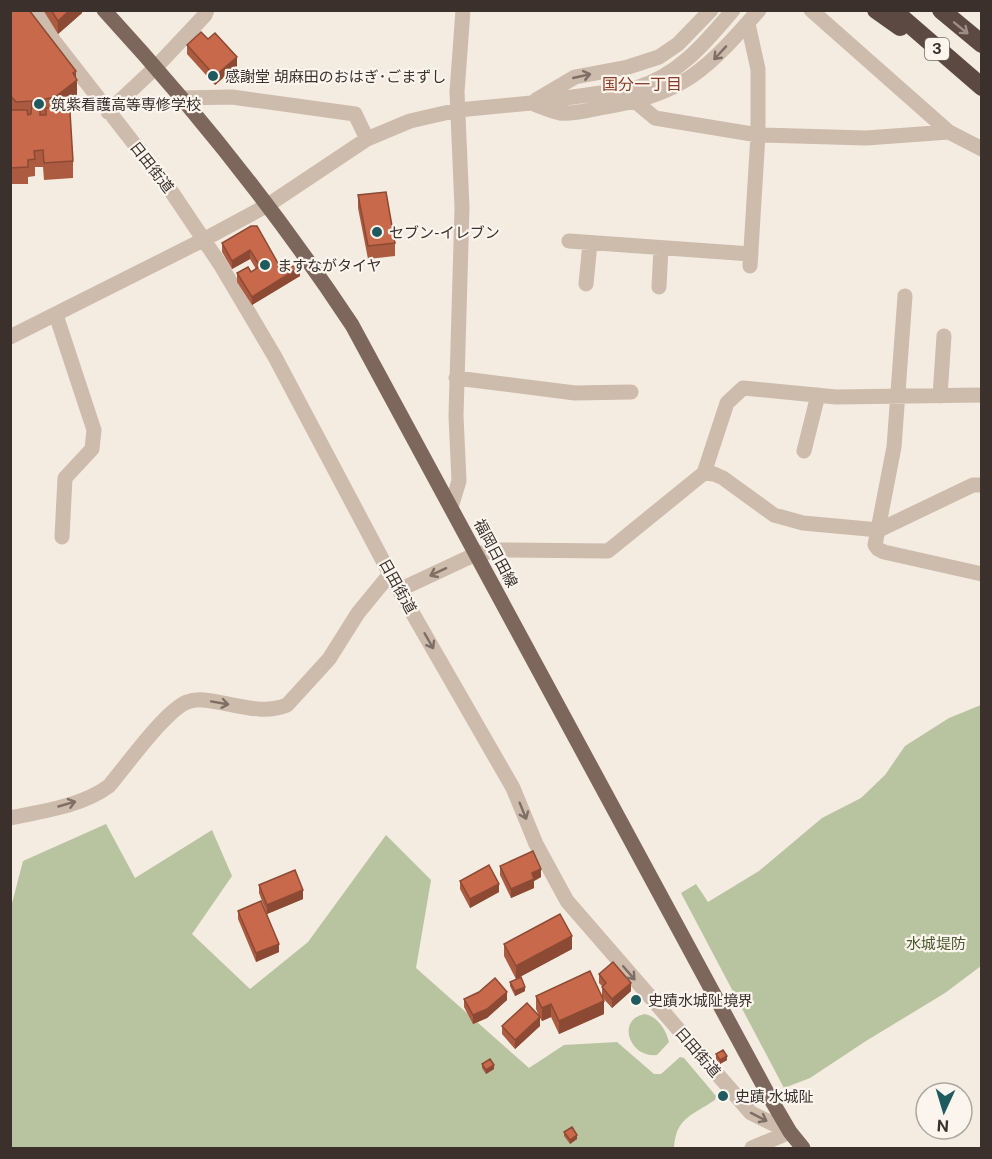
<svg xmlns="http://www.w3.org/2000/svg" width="992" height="1159" font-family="'Public Sans','Noto Sans JP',sans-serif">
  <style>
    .green { fill: #b8c4a0 }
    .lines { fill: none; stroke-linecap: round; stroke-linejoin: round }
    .minor { stroke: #cdbbac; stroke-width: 15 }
    .major { stroke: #7d675c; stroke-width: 15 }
    .highway { stroke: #5c4a42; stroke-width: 18 }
    .wall { fill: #ac5a40 }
    .shaded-wall { fill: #8c4a34 }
    .building { fill: #c8694b; stroke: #8c4a34; stroke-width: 1.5 }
    .oneway { stroke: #9c8e87 }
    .oneway2 { stroke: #7d6f65 }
    .poi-dot { fill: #1f5a5e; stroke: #fbf5ee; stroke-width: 2 }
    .labels { text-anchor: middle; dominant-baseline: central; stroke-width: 4.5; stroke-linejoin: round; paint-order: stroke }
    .shield { fill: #fbf5ee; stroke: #756b66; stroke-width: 1.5 }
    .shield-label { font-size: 14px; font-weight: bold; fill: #3b302b }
    .poi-label { font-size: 15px; fill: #3b302b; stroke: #fbf5ee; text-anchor: start }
    .street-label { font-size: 15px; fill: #3b302b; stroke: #fbf5ee }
    .park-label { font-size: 15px; fill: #4a5a2e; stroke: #fbf5ee }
    .neighbourhood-label { font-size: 16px; fill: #8c3b22; stroke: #fbf5ee }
  </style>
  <rect width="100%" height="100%" fill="#f4ebe1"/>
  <!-- green -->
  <path class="green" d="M981 705V966L945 993 866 1041 810 1078 784 1088 681 893 696 884 708 902 759 871 822 818 861 798 885 775 905 746 949 718Z
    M106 824 135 878 212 830 232 876 192 934 250 989 308 942 386 835 431 880 416 968 529 1068 564 1045 617 1042 654 1074H661L680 1057 684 1058 716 1096 715 1100C691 1116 676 1118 674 1148H11L10 911 23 861Z
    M645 1014C658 1017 666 1030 669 1042L657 1055C629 1058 616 1019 645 1014Z"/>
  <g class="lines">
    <!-- minor -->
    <path class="minor" d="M34 10 54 41 171 191 220 264 275 357 390 574 513 788 536 844 567 901 751 1113 790 1132
      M811 10 949 132 982 149
      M748 24 758 69V135L750 266
      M183 98 232 97 355 114 367 139
      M536 100 575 77 628 67 659 57 678 44 711 10
      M636 102 655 118 758 135 866 138 949 132
      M534 104C542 107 551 111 560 113 573 115 592 109 605 107 685 94 708 68 759 10
      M108 112 156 67 205 15 207 10
      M569 241 751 254
      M586 284 590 243
      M659 287 661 248
      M905 296 894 447 875 545 878 549 884 552 982 574
      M56 315 94 430 92 449 65 478 62 537
      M10 337 203 240 268 205 367 139 410 121 458 110 531 103 636 88C679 75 705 43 733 10
      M456 378 575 393 631 392
      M940 396 944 336
      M804 451 818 395
      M704 473 727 403 743 388 836 397 982 395
      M451 507 459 481 456 416 462 208 457 92 463 10
      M399 590 476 554 501 550 608 551 704 473 714 474 723 478 774 515 803 523 879 530 973 485H982
      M10 818C43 811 82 806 109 786 126 766 165 711 187 702 200 697 215 702 228 704 249 708 267 713 287 705L329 659 358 613 390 574
      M752 1148 790 1132"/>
    <!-- major -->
    <path class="major" d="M104 10C195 109 278 213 352 325L769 1096 790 1132 803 1148"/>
    <!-- highway -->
    <path class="highway" d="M876 10 900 27
      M893 10 982 87
      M941 10 982 44"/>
  </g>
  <!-- wall -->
  <path class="wall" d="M10 10 76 77 77 97 64 107 73 161V178L44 180 43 167H35V176L28 177V184H10Z
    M43 10H82V13L58 34Z
    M208 39 237 66 215 85 187 54V45Z
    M358 195 395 243V256L368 259 358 208Z
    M251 226 279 265 300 276 252 305 237 282V273L251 272 256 269 250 259 232 269 222 252V243Z
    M500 866 541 877 534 881V888L511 898 500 875Z
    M460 881 499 892 470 908 460 889Z
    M259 885 303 899 267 914 259 893Z
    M238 911 279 952 256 962 238 919Z
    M504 944 572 949 516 979 504 956Z
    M599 974 631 991 612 1008 602 997 604 1014 559 1034 551 1017 542 1021 540 1018V1026L515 1049 502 1034V1026L539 1016 536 1009V996L602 995V986L599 983Z
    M510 982 525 991 515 996 510 986Z
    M464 999 507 1000 487 1018 473 1024 464 1007Z
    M716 1054 727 1060 720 1064 716 1059Z
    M482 1064 494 1069 486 1074 482 1068Z
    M564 1132 577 1139 570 1144 564 1136Z"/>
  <!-- shaded-wall -->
  <path class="shaded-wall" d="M70 10H82V13L58 34V21Z
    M237 57V66L215 85V76Z
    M76 71V82L77 80V97L55 114V97Z
    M250 250V259L232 269V261Z
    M300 267V276L252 305V297Z
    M541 869V877L534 881V888L511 898V889L532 873Z
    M499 884V892L470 908V899Z
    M303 890V899L267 914V905Z
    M572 936V949L516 979V966Z
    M279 944V952L256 962V953Z
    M631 983V991L612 1008V999Z
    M525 987V991L515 996V991Z
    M507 992V1000L487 1018 473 1024V1015Z
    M604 1001V1014L559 1034V1021Z
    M551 1004V1017L542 1021V1008Z
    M540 1017V1026L515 1049V1040Z
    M727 1056V1060L720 1064V1060Z
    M494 1065V1069L486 1074V1070Z
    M577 1135V1139L570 1144V1140Z"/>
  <!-- building -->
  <path class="building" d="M10 10H29L76 71 73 73 77 80 55 97 40 100V115H46V108L66 107V112H70L73 161 44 163 43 150 34 151 35 159 28 160V167L10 168V110H27L28 115 31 114 32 101 16 102 10 95Z
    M51 10H70L58 21Z
    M201 32 208 39 215 33 237 57 215 76 187 45Z
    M386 192 395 243 368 246 358 195Z
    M251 226H257L279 265 300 267 252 297 237 273 248 267 251 272 260 266 250 250 232 261 222 243Z
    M533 851 541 869 532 873 534 879 511 889 500 866Z
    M489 865 499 884 470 899 460 881Z
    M295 870 303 890 267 905 259 885Z
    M261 901 279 944 256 953 238 911Z
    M560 914 572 936 516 966 504 944Z
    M613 962 631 983 612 999 602 987 606 983 599 974Z
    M590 971 604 1001 559 1021 551 1004 542 1008 536 996Z
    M521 977 525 987 515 991 510 982Z
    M495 978 507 992 487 1009 473 1015 464 999 479 992Z
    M527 1003 540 1017 515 1040 502 1026Z
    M723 1050 727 1056 720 1060 716 1054Z
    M490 1059 494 1065 486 1070 482 1064Z
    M572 1127 577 1135 570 1140 564 1132Z"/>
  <!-- one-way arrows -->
  <defs><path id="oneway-shaft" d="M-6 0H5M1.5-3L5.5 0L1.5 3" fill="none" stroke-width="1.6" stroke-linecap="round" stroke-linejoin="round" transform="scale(1.5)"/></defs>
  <use class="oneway" href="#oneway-shaft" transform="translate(961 28) rotate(39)"/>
  <g class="oneway2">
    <use href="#oneway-shaft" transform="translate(720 53) rotate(133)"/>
    <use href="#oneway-shaft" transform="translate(582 76) rotate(-13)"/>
    <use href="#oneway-shaft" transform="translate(438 572) rotate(155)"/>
    <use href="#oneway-shaft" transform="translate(429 641) rotate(60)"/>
    <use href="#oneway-shaft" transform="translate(220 703) rotate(10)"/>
    <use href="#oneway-shaft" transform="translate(67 804) rotate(-16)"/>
    <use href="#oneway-shaft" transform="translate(523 811) rotate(68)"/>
    <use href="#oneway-shaft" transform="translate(629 973) rotate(49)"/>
    <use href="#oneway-shaft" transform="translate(759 1117) rotate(27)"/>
  </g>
  <!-- markers -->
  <g class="poi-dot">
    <circle cx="213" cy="76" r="6"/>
    <circle cx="39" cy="104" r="6"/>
    <circle cx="377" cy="232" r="6"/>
    <circle cx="265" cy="265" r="6"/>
    <circle cx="636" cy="1000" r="6"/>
    <circle cx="723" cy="1096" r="6"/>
  </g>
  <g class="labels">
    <!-- shield labels -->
    <rect class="shield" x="925" y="38" width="24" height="22" rx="4.5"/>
    <g class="shield-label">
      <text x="937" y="49">3</text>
    </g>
    <!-- poi labels -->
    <g class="poi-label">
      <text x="225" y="76">感謝堂 胡麻田のおはぎ･ごまずし</text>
      <text x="51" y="104">筑紫看護高等専修学校</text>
      <text x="389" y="232">セブン-イレブン</text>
      <text x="277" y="265">ますながタイヤ</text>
      <text x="648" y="1000">史蹟水城阯境界</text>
      <text x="735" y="1096">史蹟 水城阯</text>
    </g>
    <!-- street labels -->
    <g class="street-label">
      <text transform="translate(152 167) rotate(52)">日田街道</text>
      <text transform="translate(496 553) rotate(62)">福岡日田線</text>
      <text transform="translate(398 586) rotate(61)">日田街道</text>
      <text transform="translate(698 1052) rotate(49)">日田街道</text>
    </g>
    <!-- park labels -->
    <g class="park-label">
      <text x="936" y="943">水城堤防</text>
    </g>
    <!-- neighbourhood labels -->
    <g class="neighbourhood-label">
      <text x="642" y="84">国分一丁目</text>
    </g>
  </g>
  <!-- border -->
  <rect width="992" height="1159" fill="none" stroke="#3b302b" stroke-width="24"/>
  <!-- north arrow -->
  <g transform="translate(944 1111) rotate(184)"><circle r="28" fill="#fbf5ee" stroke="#aea6a0" stroke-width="1.5"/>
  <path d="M0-4.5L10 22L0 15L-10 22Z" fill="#1f5a5e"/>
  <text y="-9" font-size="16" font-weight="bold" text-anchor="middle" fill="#3b302b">N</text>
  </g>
</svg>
